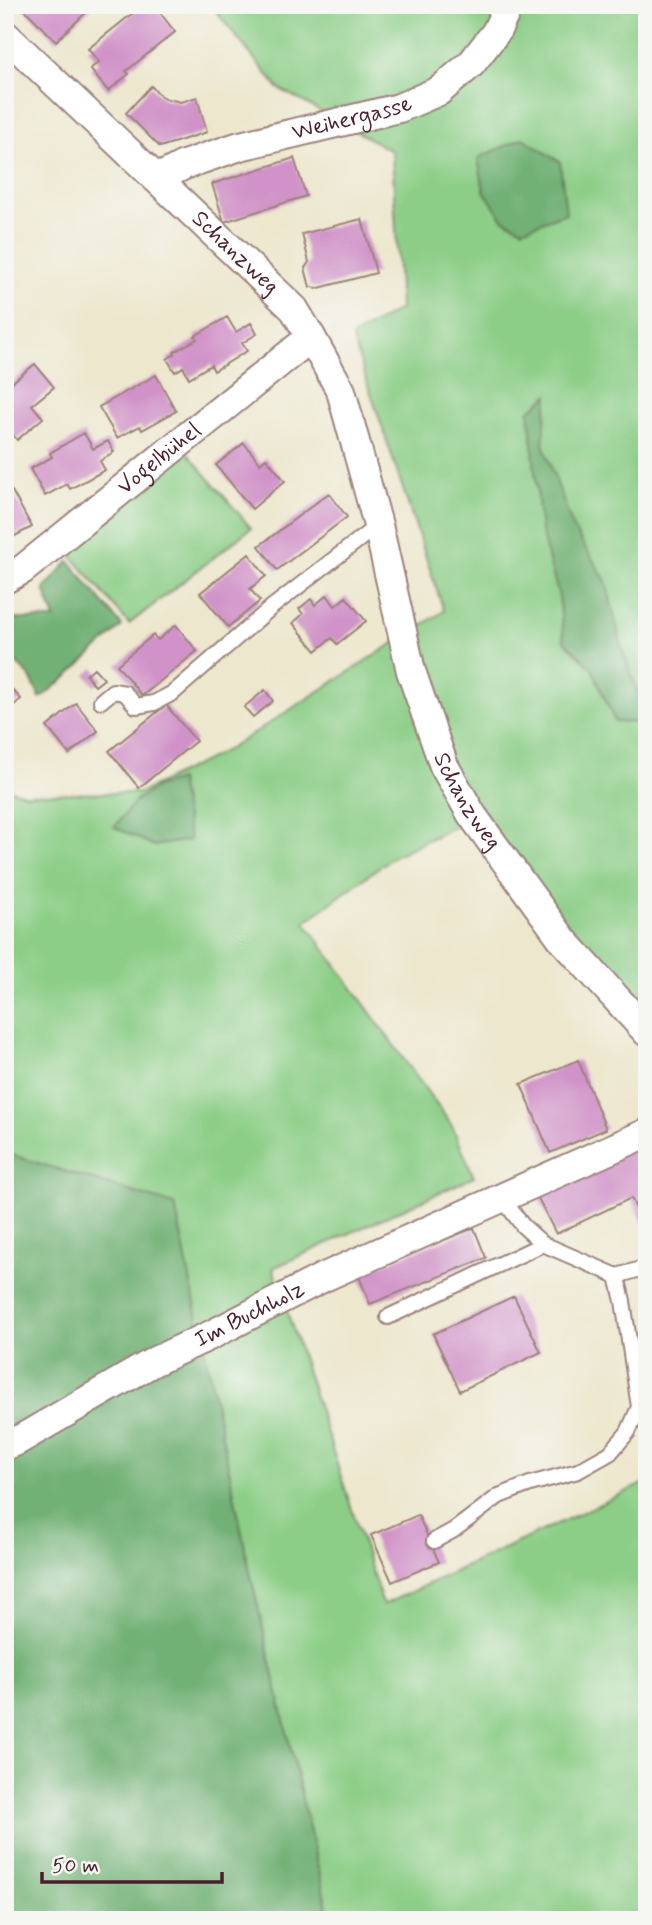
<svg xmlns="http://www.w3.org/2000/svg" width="652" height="1925" font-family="Mynerve,sans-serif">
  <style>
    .green { fill: #8cce87; stroke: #6b7659; stroke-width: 2 }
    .forest { fill: #71b174; stroke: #5e6850; stroke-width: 2 }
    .building { fill: #d092c8 }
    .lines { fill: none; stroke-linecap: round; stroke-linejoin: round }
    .lane-casing { stroke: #9c837c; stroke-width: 18 }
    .street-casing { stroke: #9c837c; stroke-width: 32 }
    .lane { stroke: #fff; stroke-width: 14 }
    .street { stroke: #fff; stroke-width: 28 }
    .labels { text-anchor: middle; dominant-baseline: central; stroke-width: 7; stroke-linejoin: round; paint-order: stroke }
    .street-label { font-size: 23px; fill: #4a1f2b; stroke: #f6f6f2 }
  </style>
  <rect width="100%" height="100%" fill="#f6f6f2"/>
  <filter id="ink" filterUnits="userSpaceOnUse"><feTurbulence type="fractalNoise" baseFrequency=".0143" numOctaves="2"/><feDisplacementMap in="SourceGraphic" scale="14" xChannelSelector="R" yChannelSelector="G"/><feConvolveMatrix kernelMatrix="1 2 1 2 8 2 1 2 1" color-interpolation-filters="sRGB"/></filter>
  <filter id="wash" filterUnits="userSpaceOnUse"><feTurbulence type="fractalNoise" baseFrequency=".00686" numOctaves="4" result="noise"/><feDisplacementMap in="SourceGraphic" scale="28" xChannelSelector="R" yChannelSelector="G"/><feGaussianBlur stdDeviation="1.57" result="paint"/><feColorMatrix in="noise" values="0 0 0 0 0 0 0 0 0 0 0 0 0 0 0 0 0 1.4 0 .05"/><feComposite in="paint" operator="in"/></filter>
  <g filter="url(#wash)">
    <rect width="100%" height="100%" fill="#ede7cd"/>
    <!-- green -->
    <path class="green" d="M211 5H647V1000L569 931 472 818 394 856 305 922 452 1126 474 1177 273 1268 383 1605 647 1482V1920H330L249 1568 175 1206 5 1153V788L25 794 140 793 229 749 444 611 352 337 400 309 392 151 278 88Z
      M185 450 251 528 129 624 63 546Z"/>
    <!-- forest -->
    <path class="forest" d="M523 138 560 162 566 213 523 229 503 219 484 191 478 158Z
      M548 395 543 444 573 528 606 581 622 648 647 717V723L615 722 592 668 564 641 559 597 541 531 529 411Z
      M69 561 122 626 66 678 40 698 29 675 5 652V616L11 619H55L44 589Z
      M179 780 190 840 154 846 114 827 137 799 159 786Z
      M5 1153 175 1205 249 1568 330 1920H5Z"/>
    <g id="blocks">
      <!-- building -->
      <path class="building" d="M20 5H94L56 41Z
        M143 5H154L175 32 126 71 129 74 108 91 90 69 99 62 88 49Z
        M151 86 163 98 181 102 197 97 207 132 160 147 126 113Z
        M294 158 306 196 224 222 212 184Z
        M362 219 376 273 319 288 310 287 305 268 309 262 302 234Z
        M227 317 236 332 251 323 257 334 242 343 247 351 214 371 211 365 189 378 183 367 175 372 167 359 175 354 174 352 197 339 195 336Z
        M35 364 54 387 32 405 43 418 17 440 5 425V378L10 384Z
        M156 375 176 411 142 430 140 426 117 438 99 407Z
        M84 433 93 449 108 441 114 452 100 461 105 470 70 489 67 484 45 496 30 469 52 457 50 453Z
        M244 443 260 463 266 458 285 481 252 509 216 465Z
        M12 491 32 527 5 541V494Z
        M329 493 347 517 277 570 259 546Z
        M249 554 266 576 250 589 260 601 228 627 200 593Z
        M327 595 335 606 346 597 366 621 337 644 332 638 316 651 293 623 303 614 299 609 311 599 315 605Z
        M176 625 197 651 142 696 117 665 153 635 158 640Z
        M94 668 104 679 95 686 86 675Z
        M5 682 21 699 5 713Z
        M265 690 273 701 253 717 244 707Z
        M76 703 98 731 69 754 47 727Z
        M166 705 196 741 139 788 109 751Z
        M578 1060 606 1129 550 1153 521 1084Z
        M647 1143V1231L631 1198 556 1234 537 1196Z
        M474 1228 486 1258 370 1304 358 1274Z
        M514 1296 541 1352 460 1391 433 1334Z
        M418 1515 439 1562 392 1582 371 1535Z"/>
    </g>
  </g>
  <g filter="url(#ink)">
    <use href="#blocks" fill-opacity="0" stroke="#9c837c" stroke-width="2"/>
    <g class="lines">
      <!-- lane casing -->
      <g class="lane-casing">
        <path id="lane" d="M101 701 113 691 125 693 136 706 154 703 173 693 272 607 378 525
          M502 1198 523 1226 543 1244 617 1276 647 1267
          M617 1276 623 1301 639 1407 647 1398
          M388 1317 543 1244
          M434 1541 454 1530 499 1496 530 1484 578 1471 610 1453 628 1432 639 1407"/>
      </g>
      <!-- street casing -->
      <g class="street-casing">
        <g id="street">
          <path id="s1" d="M5 35 294 309 311 337 341 391 378 525 411 671 444 766 472 815 563 940 647 1032"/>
          <path id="s2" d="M157 179 184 165 240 146 399 108 439 91 471 64 496 32 509 5"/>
          <path id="s3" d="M5 579 22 570 311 337"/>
          <path id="s4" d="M5 1446 17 1441 155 1361 211 1335 322 1278 647 1133"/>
        </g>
      </g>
      <!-- lane -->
      <use href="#lane" class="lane"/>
      <!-- street -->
      <use href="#street" class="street"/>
    </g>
  </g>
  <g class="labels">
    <!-- street labels -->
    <g class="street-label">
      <text stroke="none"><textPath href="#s2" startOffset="205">Weihergasse</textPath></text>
      <text stroke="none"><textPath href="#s1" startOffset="317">Schanzweg</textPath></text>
      <text stroke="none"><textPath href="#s3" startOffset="196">Vogelbühel</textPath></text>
      <text stroke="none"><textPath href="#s1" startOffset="924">Schanzweg</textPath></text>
      <text stroke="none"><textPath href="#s4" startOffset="278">Im Buchholz</textPath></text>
    </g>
  </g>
  <!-- margin -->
  <rect width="652" height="1925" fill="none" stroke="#f6f6f2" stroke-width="28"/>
  <!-- scale -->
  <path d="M42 1872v10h180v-10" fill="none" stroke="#4a1f2b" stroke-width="3.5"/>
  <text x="52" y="1872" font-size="21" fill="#4a1f2b" stroke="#f6f6f2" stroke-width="5" paint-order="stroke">50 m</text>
</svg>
